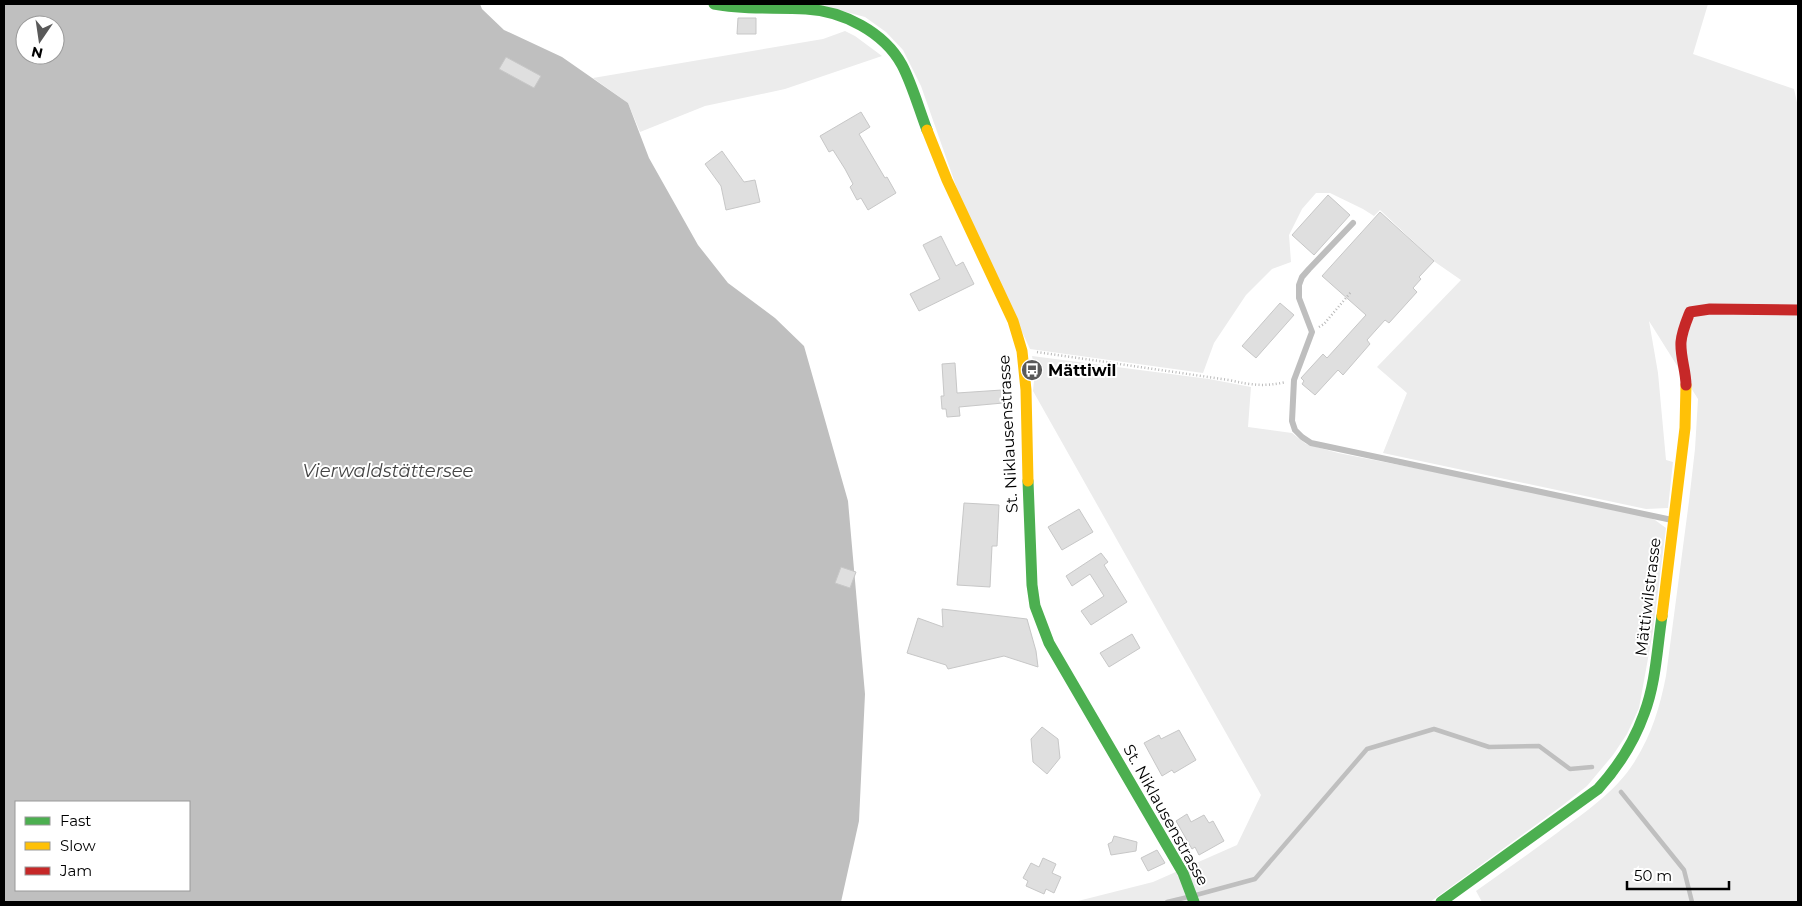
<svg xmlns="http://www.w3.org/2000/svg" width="1802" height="906" font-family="Montserrat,sans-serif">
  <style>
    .green { fill: #ececec }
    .water { fill: #bfbfbf; fill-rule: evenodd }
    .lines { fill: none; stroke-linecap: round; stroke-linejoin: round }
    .stream { stroke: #bfbfbf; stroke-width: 4.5 }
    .building { fill: #dfdfdf; stroke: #c7c7c7 }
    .path { stroke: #b9b9b9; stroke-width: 2.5; stroke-dasharray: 1 2.5; stroke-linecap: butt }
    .lane { stroke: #bebebe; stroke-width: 6 }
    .fast { stroke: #4caf50; stroke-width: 11 }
    .slow { stroke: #ffc107; stroke-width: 11 }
    .jam { stroke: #c62828; stroke-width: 11 }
    .labels { text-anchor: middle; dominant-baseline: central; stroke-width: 4; stroke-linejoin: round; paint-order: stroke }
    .poi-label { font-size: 16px; font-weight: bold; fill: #000; stroke: #fff; text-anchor: start }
    .street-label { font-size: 16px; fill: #000; stroke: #fff }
    .water-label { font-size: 18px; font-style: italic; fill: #444; stroke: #fff }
  </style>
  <rect width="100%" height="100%" fill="#fff"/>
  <!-- green -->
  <path class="green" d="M816 4H1708L1693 54 1794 89 1798 107V902H1482L1476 891C1503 872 1530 853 1557 833 1585 812 1616 792 1635 761 1652 734 1660 706 1666 676L1689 501 1695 449 1698 399 1649 321 1658 373 1666 460 1673 462 1668 508 1646 509 1383 453 1407 393 1377 367 1461 280 1435 262 1380 210 1374 216 1363 209 1330 193H1316L1302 209 1289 235 1291 262 1272 269 1246 295 1214 343 1203 373 1030 349 962 203 921 86 903 50 886 32 865 17Z
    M845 31 855 36 882 56 785 89 705 106 640 132 628 103 593 78 823 39Z
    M1032 356 1209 379 1251 387 1248 427 1292 433 1306 444 1338 453 1542 493 1643 515 1655 520 1666 528 1653 631 1639 708 1627 734 1613 755 1587 786 1563 805 1430 902H1074L1153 882 1237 845 1261 795 1033 391 1035 371Z"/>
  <!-- water -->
  <path class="water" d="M4 4H480L482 9 504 30 562 57 628 103 649 158 698 245 728 283 775 318 804 346 848 501 865 694 859 821 841 902H4ZM25 25H55V55H25ZM16 802H189V890H16Z"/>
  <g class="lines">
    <!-- stream -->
    <path class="stream" d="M1621 792 1684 870 1692 902
      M1196 895 1255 879 1367 749 1434 729 1489 747 1539 746 1570 769 1592 767
      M1167 902 1188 897"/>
  </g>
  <!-- building -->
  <path class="building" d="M738 18H756V34H737Z
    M506 57 541 76 534 88 499 69Z
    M861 112 870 127 859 134 885 178 887 177 896 193 868 210 861 198 857 200 850 187 853 184 845 169 833 150 829 152 820 136Z
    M722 151 744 182 755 180 760 202 726 210 721 186 705 164Z
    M1328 195 1350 215 1314 255 1292 235Z
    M1380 212 1434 261 1419 277 1421 279 1413 288 1417 292 1389 323 1385 320 1367 340 1370 344 1343 375 1338 370 1315 395 1302 384 1304 381 1301 378 1323 354 1327 358 1366 315 1322 276Z
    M941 236 956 266 963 262 974 284 919 311 910 294 940 279 923 245Z
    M1280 303 1294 315 1256 358 1242 346Z
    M955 363 957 393 1002 390 1003 403 959 407 960 416 947 417 946 409H942L941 396H944L942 364Z
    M964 503 999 505 997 546H992L990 587 957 585Z
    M1079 509 1093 532 1062 550 1048 527Z
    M1101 553 1108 562 1104 565 1127 602 1091 625 1081 611 1104 596 1090 574 1072 586 1066 576Z
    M841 567 856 572 850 588 835 583Z
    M942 609 1027 619 1036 651 1038 667 1004 656 948 669 946 665 907 653 918 618 943 627Z
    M1132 634 1140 648 1109 667 1100 653Z
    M1042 727 1058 739 1060 758 1047 774 1033 762 1031 739Z
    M1179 730 1196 760 1174 773 1172 770 1162 776 1144 743 1159 735 1161 739Z
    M1187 814 1191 822 1204 815 1209 823 1213 821 1224 841 1199 855 1195 847 1192 849 1176 821Z
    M1114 836 1137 842 1136 851 1111 855 1108 844 1112 842Z
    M1157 850 1165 863 1148 871 1141 858Z
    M1043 858 1056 864 1052 873 1061 877 1054 893 1046 889 1044 894 1026 886 1028 881 1023 878 1031 863 1039 867Z"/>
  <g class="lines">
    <!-- path -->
    <path class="path" d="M1319 327 1324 324 1351 292
      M1037 352 1229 380C1251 385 1264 387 1286 382"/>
    <!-- lane -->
    <path class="lane" d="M1353 223 1309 269 1302 277 1299 285V298L1312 332 1294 380 1292 421 1295 430 1302 437 1311 443 1672 520"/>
    <!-- fast -->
    <path class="fast" d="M714 4C744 10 775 7 806 9 843 11 884 32 902 65 912 84 919 109 927 130
      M1028 481 1032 585 1035 606 1049 643 1183 873 1194 902
      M1441 902 1598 789C1618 767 1634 742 1644 714 1656 683 1657 648 1662 616"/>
    <!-- slow -->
    <path class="slow" d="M927 130 947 180 1013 321 1022 351 1026 390 1028 481
      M1662 616 1685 428 1686 385"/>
    <!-- jam -->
    <path class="jam" d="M1686 385C1686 371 1680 356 1681 342 1682 331 1686 322 1690 312L1710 309 1798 310"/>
  </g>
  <!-- icons -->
  <defs>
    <g id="bus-disc" transform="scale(1.125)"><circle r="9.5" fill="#595959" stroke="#fff"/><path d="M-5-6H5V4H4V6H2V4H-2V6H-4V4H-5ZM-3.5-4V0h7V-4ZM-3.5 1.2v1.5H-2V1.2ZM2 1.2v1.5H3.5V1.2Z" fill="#fff"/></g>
  </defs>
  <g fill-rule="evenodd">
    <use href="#bus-disc" x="1032" y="370"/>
  </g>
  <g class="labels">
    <!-- poi labels -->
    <g class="poi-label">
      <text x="1048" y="370">Mättiwil</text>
    </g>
    <!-- street labels -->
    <g class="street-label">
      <text transform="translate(1008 434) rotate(-93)">St. Niklausenstrasse</text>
      <text transform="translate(1648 597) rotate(-83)">Mättiwilstrasse</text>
      <text transform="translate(1166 815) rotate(61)">St. Niklausenstrasse</text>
    </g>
    <!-- water labels -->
    <g class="water-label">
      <text x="388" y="471">Vierwaldstättersee</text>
    </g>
  </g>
  <!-- border -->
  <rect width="1802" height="906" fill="none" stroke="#000000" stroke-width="10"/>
  <!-- legend -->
  <rect x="15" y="801" width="175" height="90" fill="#ffffff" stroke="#999999"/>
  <rect x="25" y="817" width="25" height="8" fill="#4caf50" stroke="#999999"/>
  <text x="60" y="826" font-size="15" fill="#000000">Fast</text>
  <rect x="25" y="842" width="25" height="8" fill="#ffc107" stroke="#999999"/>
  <text x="60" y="851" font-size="15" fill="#000000">Slow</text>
  <rect x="25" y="867" width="25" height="8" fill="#c62828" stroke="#999999"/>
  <text x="60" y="876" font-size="15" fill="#000000">Jam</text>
  <!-- north arrow -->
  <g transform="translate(40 40) rotate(193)"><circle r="24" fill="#ffffff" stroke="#999999"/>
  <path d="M0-4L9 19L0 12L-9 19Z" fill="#595959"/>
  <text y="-8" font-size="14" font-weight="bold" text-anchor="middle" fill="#000000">N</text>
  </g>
  <!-- scale -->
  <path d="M1627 881v8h102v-8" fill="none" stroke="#000000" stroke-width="2.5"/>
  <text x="1634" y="881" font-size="15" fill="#000000" stroke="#ffffff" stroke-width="4" paint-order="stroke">50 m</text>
</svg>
